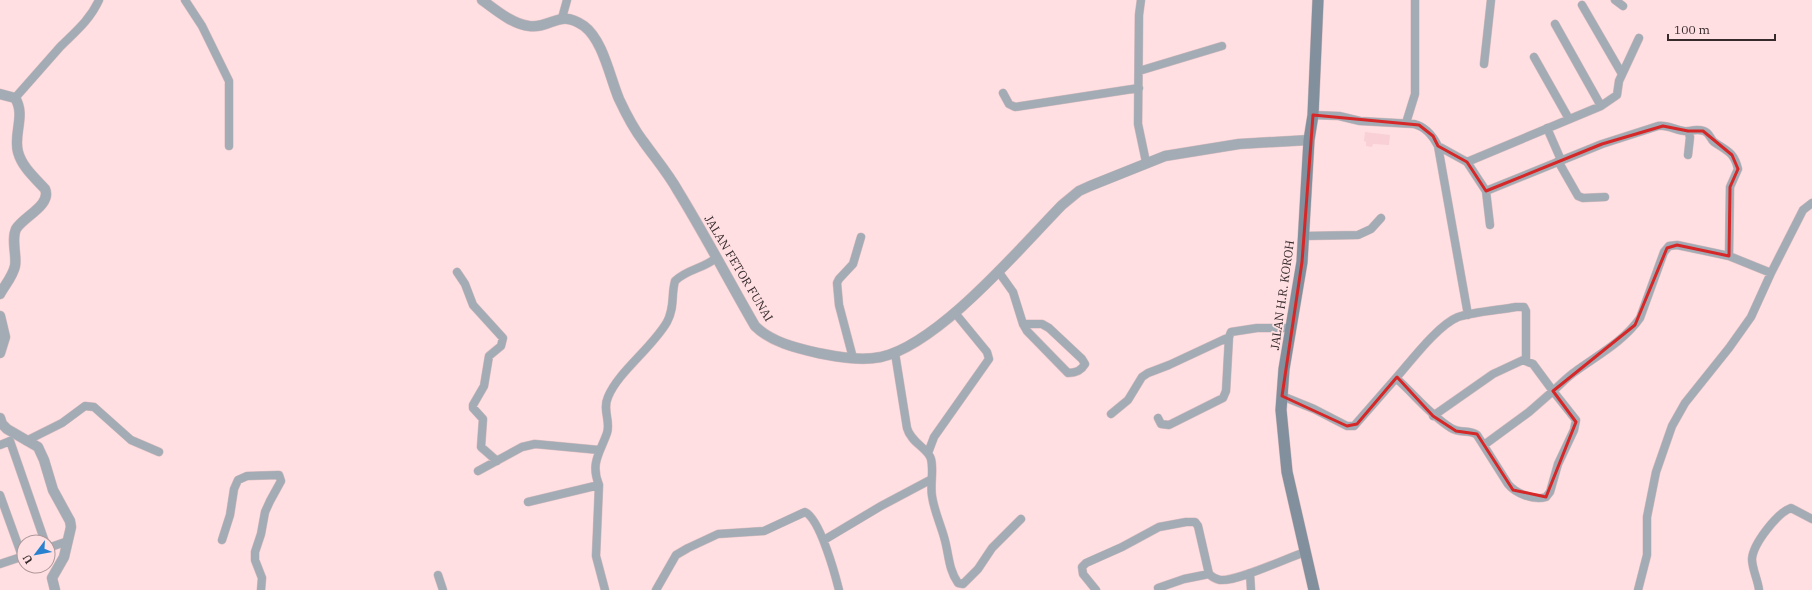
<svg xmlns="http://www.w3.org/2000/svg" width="1812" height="590" font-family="'IBM Plex Serif',serif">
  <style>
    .built { fill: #f8d0d5 }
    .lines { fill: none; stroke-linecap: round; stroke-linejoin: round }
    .minor-casing { stroke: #dbbec1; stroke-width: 9 }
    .tertiary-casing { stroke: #dbbec1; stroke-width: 11 }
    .secondary-casing { stroke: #dbbec1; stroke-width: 12 }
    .minor { stroke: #a3acb5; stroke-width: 8 }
    .tertiary { stroke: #a3acb5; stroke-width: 10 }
    .secondary { stroke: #828f9c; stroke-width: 11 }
    .marked { fill: none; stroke: #d62828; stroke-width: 3; stroke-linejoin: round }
    .labels { text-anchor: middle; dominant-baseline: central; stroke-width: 3.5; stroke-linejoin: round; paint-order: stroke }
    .street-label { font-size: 12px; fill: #362a2b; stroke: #ffdfe2 }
  </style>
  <rect width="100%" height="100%" fill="#ffdfe2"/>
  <!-- built -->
  <path class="built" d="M1365 132 1390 135 1389 145 1373 144 1372 147 1366 146V142L1364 141Z"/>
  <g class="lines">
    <!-- minor casing -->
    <g class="minor-casing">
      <path id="minor" d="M185 0 202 26 229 81V146
        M1141 0 1139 15 1138 124 1146 162
        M1615 0 1623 6
        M1582 5 1622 74
        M562 18 567 0
        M1555 24 1601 106
        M1534 57 1569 119
        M1484 64 1491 0
        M1139 71 1222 46
        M1003 93 1009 104 1015 107 1139 88
        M15 98C30 81 45 64 60 47 75 32 90 20 99 0
        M1313 115 1339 116 1360 121 1414 124C1426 127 1433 136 1438 146L1468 315
        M1406 123 1415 94V0
        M1547 128 1561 160
        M1438 146 1467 162 1486 191 1490 225
        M1688 155 1690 137 1688 131
        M1558 161 1578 196 1583 198 1605 197
        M1467 162 1601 106 1617 95 1619 81 1639 38
        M1486 191 1602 144 1658 126C1669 124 1680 133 1689 131 1694 130 1698 129 1704 131 1710 133 1710 139 1714 142 1727 151 1734 152 1738 169L1730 187 1729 256
        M1304 236 1358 235 1371 229 1381 218
        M998 271 1013 292 1023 324 1027 331 1068 373C1076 373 1081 371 1085 364L1082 359 1049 328 1042 324H1023
        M457 272 465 284 473 305 503 338 501 346 489 356 484 386 473 405V408L483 419 481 447 497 461
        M895 353 907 428C911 443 928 448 931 459 934 470 930 484 932 496 934 510 940 523 944 537 949 553 948 569 958 583L963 584 978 569 992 548 1021 519
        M853 358 839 305 837 283 839 279 853 264 861 237
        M1396 378C1411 361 1438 325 1458 317 1474 312 1499 310 1516 307H1524L1526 311V360
        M1282 396 1314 409 1347 426H1354L1396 378C1415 395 1430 415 1451 428 1460 434 1470 429 1477 435L1508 484C1515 493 1534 501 1546 497L1550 492 1558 464 1574 430 1576 420 1553 391 1529 412 1484 445
        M1111 414 1128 400 1142 377 1148 373 1169 365 1229 337
        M1433 416 1493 374 1523 360 1533 364 1553 391C1560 385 1567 377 1576 371 1598 355 1624 341 1640 318L1664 252 1669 246 1677 245 1729 256 1771 273
        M1158 418 1161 424 1169 425 1223 398 1226 391 1229 337 1231 332 1257 328H1291
        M26 441 62 423 85 406 94 407 131 440 159 452
        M0 445 10 441 45 542
        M928 453 934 437 989 359 987 352 955 313
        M478 471 522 447 535 444 599 450
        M0 495 22 556
        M528 502 599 485
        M222 540 230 515 234 489 238 480 247 476 279 475 281 481 270 501 265 512 261 534 255 552V560L262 578 261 590
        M824 540 881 506 930 480
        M48 548 68 541
        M0 564 24 556
        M1250 573 1251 590
        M1209 574C1212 577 1215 579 1220 580 1236 582 1287 558 1305 552
        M438 575 443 590
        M605 590 596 556 599 485C590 463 600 453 607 433 611 421 602 410 608 397 618 372 652 348 667 322 675 307 671 295 675 281 687 269 703 269 716 258
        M656 590 676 555 688 548 718 534 764 531 805 512C820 519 835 574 839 590
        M1096 590 1083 574 1082 567 1086 563 1122 547 1159 527 1186 522H1195L1198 526 1209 574 1184 579 1158 588 1159 590
        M1638 590 1647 555V517L1656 472 1672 426 1685 403 1729 348 1751 317 1771 273 1803 210 1812 203
        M1759 590C1758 580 1752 569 1752 559 1753 544 1777 513 1791 508L1812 519"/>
    </g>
    <!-- tertiary casing -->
    <g class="tertiary-casing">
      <path id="tertiary" d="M482 0C496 10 512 24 529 26 552 29 559 8 584 26 603 40 610 78 619 99 626 114 633 128 643 141 655 158 668 173 678 191 705 235 729 281 755 326 771 342 796 348 818 353 838 357 861 361 881 357 939 344 1020 248 1062 205L1079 191 1090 186 1165 156 1239 144 1309 140
        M0 94 15 98C26 115 13 134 18 152 22 167 35 178 45 189 52 205 23 217 16 229 11 240 17 255 15 266 13 276 5 285 0 294
        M0 316 5 337 0 353
        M0 418 2 424 7 429 38 447 44 460 53 490 70 521 71 527 64 557 52 578 55 590"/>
    </g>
    <!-- secondary casing -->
    <g class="secondary-casing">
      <path id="secondary" d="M1314 590 1287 472 1281 410 1284 369 1302 262 1309 140 1313 115 1318 0"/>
    </g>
    <!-- minor -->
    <use href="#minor" class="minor"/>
    <!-- tertiary -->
    <use href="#tertiary" class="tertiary"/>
    <!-- secondary -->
    <use href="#secondary" class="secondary"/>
  </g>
  <!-- marked area -->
  <path class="marked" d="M1313 115 1419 125 1433 136 1438 146 1467 162 1486 191 1602 144 1663 126 1688 131H1703L1732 155 1738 169 1730 187 1729 256 1677 245 1667 248 1635 325 1553 391 1576 422 1546 497 1513 490 1477 434 1456 431 1433 416 1397 377 1357 424 1347 426 1282 396 1302 262Z"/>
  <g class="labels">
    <!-- street labels -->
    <g class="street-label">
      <text transform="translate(739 268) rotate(59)">JALAN FETOR FUNAI</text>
      <text transform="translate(1282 295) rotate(-82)">JALAN H.R. KOROH</text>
    </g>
  </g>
  <!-- north arrow -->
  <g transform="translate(36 554) rotate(238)"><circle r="19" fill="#ffdfe2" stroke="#af9799"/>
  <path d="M0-3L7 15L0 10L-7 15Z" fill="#2882cf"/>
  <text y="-6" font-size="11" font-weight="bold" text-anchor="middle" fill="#362a2b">U</text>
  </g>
  <!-- scale -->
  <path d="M1668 34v6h107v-6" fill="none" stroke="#362a2b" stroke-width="2"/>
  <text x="1674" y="34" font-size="12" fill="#362a2b" stroke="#ffdfe2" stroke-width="3" paint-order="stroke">100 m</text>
</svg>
